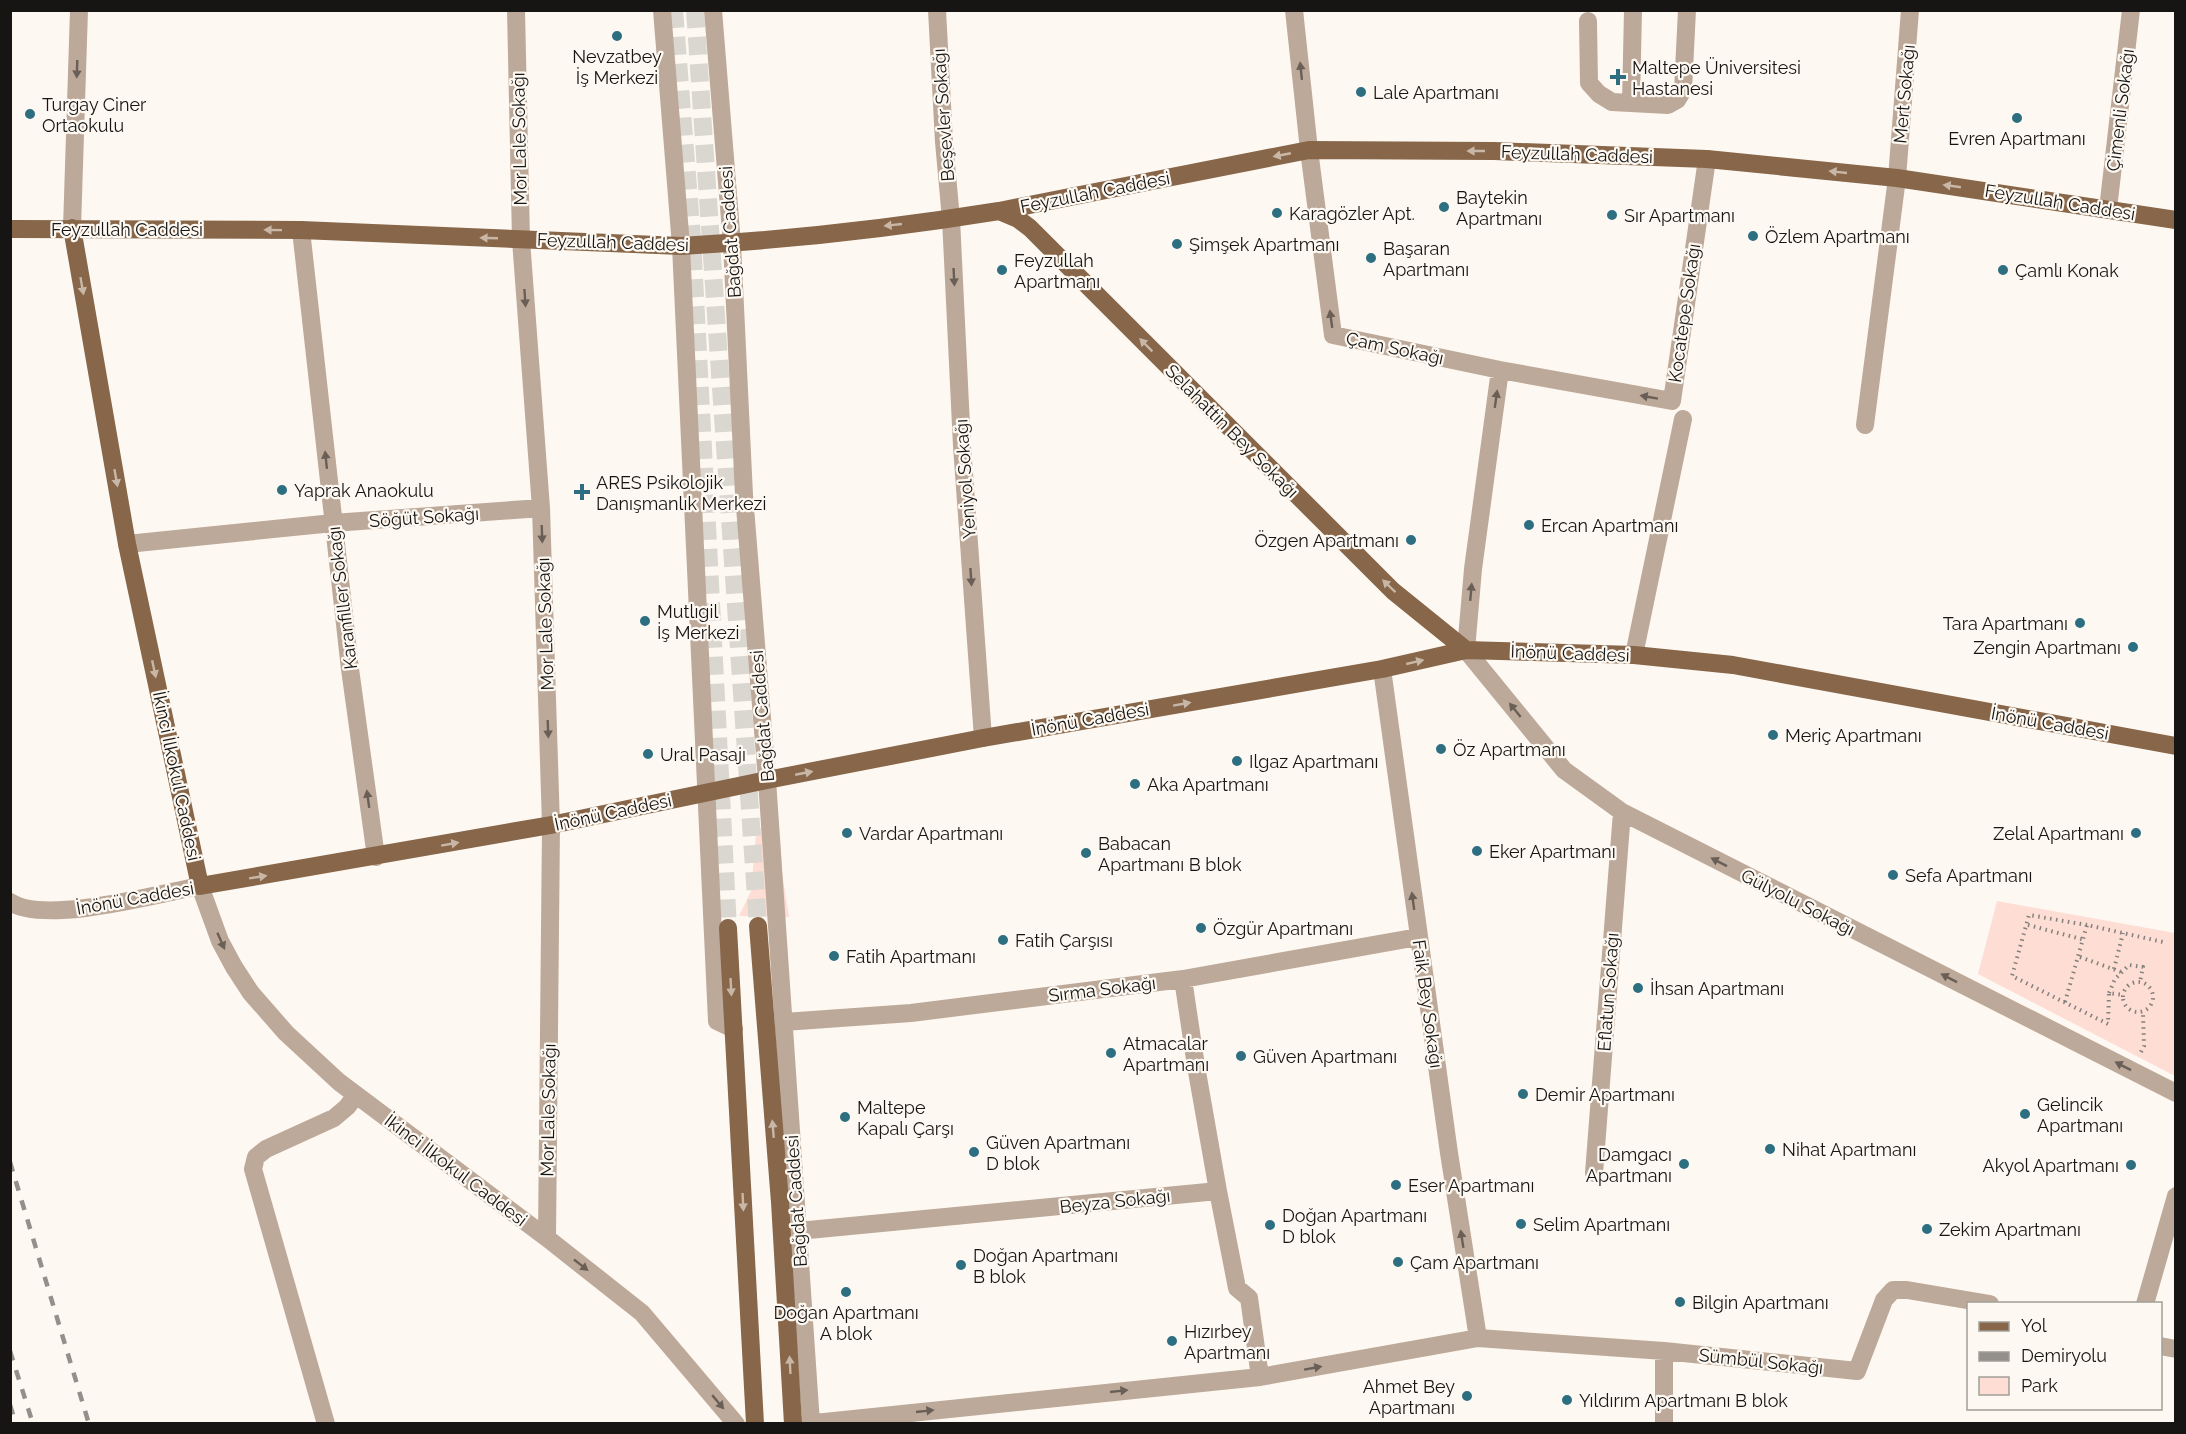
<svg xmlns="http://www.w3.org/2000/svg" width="2186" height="1434" font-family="Raleway,sans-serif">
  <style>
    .green { fill: #feddd5 }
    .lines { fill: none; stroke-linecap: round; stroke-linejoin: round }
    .major-tunnel { stroke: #dad7d1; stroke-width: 18; stroke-dasharray: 18 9; stroke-linecap: butt }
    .path { stroke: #83817c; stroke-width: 4; stroke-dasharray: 1.5 4.5; stroke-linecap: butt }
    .minor { stroke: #bda999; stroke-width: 18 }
    .major { stroke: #886649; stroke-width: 18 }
    .rail { stroke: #938f8b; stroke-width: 4.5; stroke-dasharray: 10 10; stroke-linecap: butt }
    .oneway { fill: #6a5f56 }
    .oneway2 { fill: #c8b7a6 }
    .poi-dot { fill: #2d6e81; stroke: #fdf9f2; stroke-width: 2 }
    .labels { text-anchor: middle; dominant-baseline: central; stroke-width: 4.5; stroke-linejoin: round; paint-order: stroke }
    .poi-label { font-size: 18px; fill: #171513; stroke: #fdf9f2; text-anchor: start }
    .street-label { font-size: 18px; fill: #171513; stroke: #fdf9f2 }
  </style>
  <rect width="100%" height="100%" fill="#fdf9f2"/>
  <!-- green -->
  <path class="green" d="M762 826 777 828 780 837 782 873 789 917 739 916 751 891 756 834Z
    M1997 901 2175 933V1076L1978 974Z"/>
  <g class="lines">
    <!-- major-tunnel -->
    <path class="major-tunnel" d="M674 10 692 238 728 928
      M695 10 758 926"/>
    <!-- path -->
    <path class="path" d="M2028 925 2085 940
      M2087 925 2029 915 2012 976 2108 1024 2109 993 2123 995
      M2080 957 2121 972
      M2114 969 2123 933
      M2123 997a15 15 0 1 1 30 0a15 15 0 1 1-30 0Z
      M2109 993 2115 979 2129 965 2143 967 2140 982
      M2065 1002 2087 925 2163 942
      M2141 1052 2144 1046 2143 1012"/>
    <!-- minor -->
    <path class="minor" d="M516 10 521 240 541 508 551 825 547 1238
      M662 10 681 246 717 1021 734 1029
      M713 10 732 244 744 495 767 780 811 1423
      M937 10 944 142 951 219 962 446 983 738
      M1294 10 1309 150 1333 335 1500 370 1473 569 1466 650 1564 770 1622 812 2176 1093
      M1588 21 1589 83 1599 94 1612 102 1668 105 1677 100 1683 90 1687 10
      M1631 103 1633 10
      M2108 209 2131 10
      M72 228 79 10
      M301 230 350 669 376 857
      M1500 370 1672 401 1707 159
      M1865 425 1897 178 1910 10
      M127 544 333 523 541 508
      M1634 655 1683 419
      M1382 669 1449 1153 1478 1338
      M10 902C45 925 158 894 200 886L220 941 234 967 251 993 286 1033 339 1082 547 1238 642 1313 736 1424
      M784 1022 911 1013 1183 979 1418 937
      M1594 1173 1622 812
      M1218 1191 1237 1288 1249 1298 1260 1377
      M798 1231 1218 1191 1196 1066 1183 979
      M2145 1304 2176 1196
      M2160 1346 2176 1349
      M326 1424 253 1169 256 1157 266 1149 334 1118 347 1107 356 1095
      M805 1424 1260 1377 1478 1338 1664 1351 1857 1371 1884 1300 1893 1290H1907L1990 1304
      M1664 1424V1351"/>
    <!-- major -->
    <path class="major" d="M999 211 1018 219 1030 228 1393 591 1466 650
      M72 228 127 544 200 886 551 825 767 780 983 738 1382 669 1466 650 1634 655 1733 665 2176 746
      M10 229 301 230 681 246C787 240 894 228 999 211L1309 150 1494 151 1707 159 1897 178 2176 220
      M758 926 780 1202 793 1424
      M728 928 755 1424"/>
    <!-- rail -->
    <path class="rail" d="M10 1162 89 1424
      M10 1351 33 1424
      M10 1405 16 1424"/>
  </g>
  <!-- one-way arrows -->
  <defs><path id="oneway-solid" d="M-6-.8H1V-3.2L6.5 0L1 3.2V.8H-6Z" transform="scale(1.5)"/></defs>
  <g class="oneway">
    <use href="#oneway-solid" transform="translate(77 69) rotate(92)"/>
    <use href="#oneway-solid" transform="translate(1301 71) rotate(-96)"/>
    <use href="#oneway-solid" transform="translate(954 277) rotate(87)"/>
    <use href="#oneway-solid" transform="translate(525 298) rotate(86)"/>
    <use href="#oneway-solid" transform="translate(1331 319) rotate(-98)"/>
    <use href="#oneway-solid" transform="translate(1649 397) rotate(-170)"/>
    <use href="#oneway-solid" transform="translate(1496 399) rotate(-82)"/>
    <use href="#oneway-solid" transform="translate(326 460) rotate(-96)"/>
    <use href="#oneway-solid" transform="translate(542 534) rotate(88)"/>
    <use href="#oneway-solid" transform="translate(971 577) rotate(86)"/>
    <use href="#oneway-solid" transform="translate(1471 592) rotate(-85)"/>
    <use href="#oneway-solid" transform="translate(1515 710) rotate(-129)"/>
    <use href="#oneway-solid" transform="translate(548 729) rotate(88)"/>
    <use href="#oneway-solid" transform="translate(368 799) rotate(-98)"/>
    <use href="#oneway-solid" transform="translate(1719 862) rotate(-153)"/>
    <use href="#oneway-solid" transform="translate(1413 901) rotate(-98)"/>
    <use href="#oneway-solid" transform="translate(221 941) rotate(66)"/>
    <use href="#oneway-solid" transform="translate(1949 978) rotate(-153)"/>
    <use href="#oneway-solid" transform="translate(2123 1066) rotate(-153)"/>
    <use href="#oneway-solid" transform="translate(1462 1239) rotate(-99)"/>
    <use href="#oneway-solid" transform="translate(581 1265) rotate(38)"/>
    <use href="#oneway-solid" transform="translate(1313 1368) rotate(-10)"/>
    <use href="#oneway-solid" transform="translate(1119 1391) rotate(-6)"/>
    <use href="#oneway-solid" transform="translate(718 1402) rotate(50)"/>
    <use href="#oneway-solid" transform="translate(925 1411) rotate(-6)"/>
  </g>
  <g class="oneway2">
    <use href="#oneway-solid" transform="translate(1476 151) rotate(-180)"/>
    <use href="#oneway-solid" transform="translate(1282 155) rotate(169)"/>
    <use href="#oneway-solid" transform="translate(1838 172) rotate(-174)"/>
    <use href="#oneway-solid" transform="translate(1952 186) rotate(-172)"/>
    <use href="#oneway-solid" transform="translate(893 225) rotate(174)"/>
    <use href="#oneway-solid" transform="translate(273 230) rotate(-179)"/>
    <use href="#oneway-solid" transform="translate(489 238) rotate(-178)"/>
    <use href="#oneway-solid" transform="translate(82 286) rotate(80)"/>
    <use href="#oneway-solid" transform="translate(1146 345) rotate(-135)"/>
    <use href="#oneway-solid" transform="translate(116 478) rotate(80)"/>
    <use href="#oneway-solid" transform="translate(1389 586) rotate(-136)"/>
    <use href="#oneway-solid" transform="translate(1415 662) rotate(-13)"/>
    <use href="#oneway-solid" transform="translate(154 669) rotate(78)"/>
    <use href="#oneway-solid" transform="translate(1182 704) rotate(-10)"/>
    <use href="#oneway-solid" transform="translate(804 773) rotate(-11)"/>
    <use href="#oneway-solid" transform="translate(450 844) rotate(-10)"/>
    <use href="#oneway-solid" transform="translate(258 877) rotate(-9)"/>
    <use href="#oneway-solid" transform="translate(731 987) rotate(87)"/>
    <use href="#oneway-solid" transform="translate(773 1129) rotate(-95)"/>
    <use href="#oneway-solid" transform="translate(743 1202) rotate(87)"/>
    <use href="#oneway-solid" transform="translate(790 1365) rotate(-93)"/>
  </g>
  <!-- markers -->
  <g class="poi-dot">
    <circle cx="617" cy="36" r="6"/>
    <path d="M1615 68h6v6h6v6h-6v6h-6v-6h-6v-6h6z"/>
    <circle cx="1361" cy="92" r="6"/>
    <circle cx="30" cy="114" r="6"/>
    <circle cx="2017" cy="118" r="6"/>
    <circle cx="1444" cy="207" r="6"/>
    <circle cx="1277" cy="213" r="6"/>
    <circle cx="1612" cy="215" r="6"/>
    <circle cx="1753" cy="236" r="6"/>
    <circle cx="1177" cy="244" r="6"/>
    <circle cx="1371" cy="258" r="6"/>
    <circle cx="1002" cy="270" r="6"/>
    <circle cx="2003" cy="270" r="6"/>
    <circle cx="282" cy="490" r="6"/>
    <path d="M579 483h6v6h6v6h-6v6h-6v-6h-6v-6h6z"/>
    <circle cx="1529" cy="525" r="6"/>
    <circle cx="1411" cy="540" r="6"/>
    <circle cx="645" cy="621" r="6"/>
    <circle cx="2080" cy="623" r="6"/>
    <circle cx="2133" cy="647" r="6"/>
    <circle cx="1773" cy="735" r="6"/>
    <circle cx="1441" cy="749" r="6"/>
    <circle cx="648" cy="754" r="6"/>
    <circle cx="1237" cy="761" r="6"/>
    <circle cx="1135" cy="784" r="6"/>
    <circle cx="847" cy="833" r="6"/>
    <circle cx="2136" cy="833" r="6"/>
    <circle cx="1477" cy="851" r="6"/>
    <circle cx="1086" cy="853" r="6"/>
    <circle cx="1893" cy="875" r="6"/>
    <circle cx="1201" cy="928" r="6"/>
    <circle cx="1003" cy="940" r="6"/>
    <circle cx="834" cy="956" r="6"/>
    <circle cx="1638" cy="988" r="6"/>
    <circle cx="1111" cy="1053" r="6"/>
    <circle cx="1241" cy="1056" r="6"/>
    <circle cx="1523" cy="1094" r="6"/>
    <circle cx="2025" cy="1114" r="6"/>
    <circle cx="845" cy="1117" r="6"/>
    <circle cx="1770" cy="1149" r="6"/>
    <circle cx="974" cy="1152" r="6"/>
    <circle cx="1684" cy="1164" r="6"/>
    <circle cx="2131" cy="1165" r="6"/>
    <circle cx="1396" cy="1185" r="6"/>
    <circle cx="1521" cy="1224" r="6"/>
    <circle cx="1270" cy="1225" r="6"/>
    <circle cx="1927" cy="1229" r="6"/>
    <circle cx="1398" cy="1262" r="6"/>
    <circle cx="961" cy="1265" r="6"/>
    <circle cx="846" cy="1292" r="6"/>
    <circle cx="1680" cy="1302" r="6"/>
    <circle cx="1172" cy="1341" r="6"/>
    <circle cx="1467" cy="1396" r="6"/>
    <circle cx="1567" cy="1400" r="6"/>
  </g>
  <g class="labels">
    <!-- poi labels -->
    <g class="poi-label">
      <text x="617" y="56" text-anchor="middle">Nevzatbey<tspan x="617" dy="21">İş Merkezi</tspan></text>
      <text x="1632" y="67">Maltepe Üniversitesi<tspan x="1632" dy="21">Hastanesi</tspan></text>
      <text x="1373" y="92">Lale Apartmanı</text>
      <text x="42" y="104">Turgay Ciner<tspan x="42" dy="21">Ortaokulu</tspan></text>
      <text x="2017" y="138" text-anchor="middle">Evren Apartmanı</text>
      <text x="1456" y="197">Baytekin<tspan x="1456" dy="21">Apartmanı</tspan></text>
      <text x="1289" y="213">Karagözler Apt.</text>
      <text x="1624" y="215">Sır Apartmanı</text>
      <text x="1765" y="236">Özlem Apartmanı</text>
      <text x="1189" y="244">Şimşek Apartmanı</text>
      <text x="1383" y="248">Başaran<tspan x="1383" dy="21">Apartmanı</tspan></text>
      <text x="1014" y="260">Feyzullah<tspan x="1014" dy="21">Apartmanı</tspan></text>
      <text x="2015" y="270">Çamlı Konak</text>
      <text x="596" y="482">ARES Psikolojik<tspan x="596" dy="21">Danışmanlık Merkezi</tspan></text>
      <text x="294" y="490">Yaprak Anaokulu</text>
      <text x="1541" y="525">Ercan Apartmanı</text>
      <text x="1399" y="540" text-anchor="end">Özgen Apartmanı</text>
      <text x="657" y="611">Mutlıgil<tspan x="657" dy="21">İş Merkezi</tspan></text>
      <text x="2068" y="623" text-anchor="end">Tara Apartmanı</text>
      <text x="2121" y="647" text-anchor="end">Zengin Apartmanı</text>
      <text x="1785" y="735">Meriç Apartmanı</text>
      <text x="1453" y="749">Öz Apartmanı</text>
      <text x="660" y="754">Ural Pasajı</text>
      <text x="1249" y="761">Ilgaz Apartmanı</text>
      <text x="1147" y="784">Aka Apartmanı</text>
      <text x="859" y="833">Vardar Apartmanı</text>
      <text x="2124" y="833" text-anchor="end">Zelal Apartmanı</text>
      <text x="1098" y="843">Babacan<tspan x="1098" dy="21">Apartmanı B blok</tspan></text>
      <text x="1489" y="851">Eker Apartmanı</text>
      <text x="1905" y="875">Sefa Apartmanı</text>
      <text x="1213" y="928">Özgür Apartmanı</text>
      <text x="1015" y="940">Fatih Çarşısı</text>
      <text x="846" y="956">Fatih Apartmanı</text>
      <text x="1650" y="988">İhsan Apartmanı</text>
      <text x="1123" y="1043">Atmacalar<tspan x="1123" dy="21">Apartmanı</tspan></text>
      <text x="1253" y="1056">Güven Apartmanı</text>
      <text x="1535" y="1094">Demir Apartmanı</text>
      <text x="2037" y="1104">Gelincik<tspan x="2037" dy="21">Apartmanı</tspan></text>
      <text x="857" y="1107">Maltepe<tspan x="857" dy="21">Kapalı Çarşı</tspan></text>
      <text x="986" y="1142">Güven Apartmanı<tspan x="986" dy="21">D blok</tspan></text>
      <text x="1782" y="1149">Nihat Apartmanı</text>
      <text x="1672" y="1154" text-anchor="end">Damgacı<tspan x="1672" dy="21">Apartmanı</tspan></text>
      <text x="2119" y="1165" text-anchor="end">Akyol Apartmanı</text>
      <text x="1408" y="1185">Eser Apartmanı</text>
      <text x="1282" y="1215">Doğan Apartmanı<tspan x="1282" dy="21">D blok</tspan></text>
      <text x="1533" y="1224">Selim Apartmanı</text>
      <text x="1939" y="1229">Zekim Apartmanı</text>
      <text x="973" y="1255">Doğan Apartmanı<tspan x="973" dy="21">B blok</tspan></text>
      <text x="1410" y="1262">Çam Apartmanı</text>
      <text x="1692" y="1302">Bilgin Apartmanı</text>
      <text x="846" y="1312" text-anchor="middle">Doğan Apartmanı<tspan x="846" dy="21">A blok</tspan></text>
      <text x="1184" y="1331">Hızırbey<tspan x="1184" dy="21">Apartmanı</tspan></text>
      <text x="1455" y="1386" text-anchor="end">Ahmet Bey<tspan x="1455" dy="21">Apartmanı</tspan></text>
      <text x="1579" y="1400">Yıldırım Apartmanı B blok</text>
    </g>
    <!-- street labels -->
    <g class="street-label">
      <text transform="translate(1904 94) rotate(-85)">Mert Sokağı</text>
      <text transform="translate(2120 110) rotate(-83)">Çimenli Sokağı</text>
      <text transform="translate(943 115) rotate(-94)">Beşevler Sokağı</text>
      <text transform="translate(519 139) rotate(-91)">Mor Lale Sokağı</text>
      <text transform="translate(1577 154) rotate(2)">Feyzullah Caddesi</text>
      <text transform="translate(1095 192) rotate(-11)">Feyzullah Caddesi</text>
      <text transform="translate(2060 202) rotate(9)">Feyzullah Caddesi</text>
      <text x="127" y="229">Feyzullah Caddesi</text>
      <text transform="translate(730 232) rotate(-94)">Bağdat Caddesi</text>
      <text transform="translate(613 242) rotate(2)">Feyzullah Caddesi</text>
      <text transform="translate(1684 313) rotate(-82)">Kocatepe Sokağı</text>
      <text transform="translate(1395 348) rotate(12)">Çam Sokağı</text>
      <text transform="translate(1232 431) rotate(45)">Selahattin Bey Sokağı</text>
      <text transform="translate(965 479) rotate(-94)">Yeniyol Sokağı</text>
      <text transform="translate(424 517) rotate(-4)">Söğüt Sokağı</text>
      <text transform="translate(342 598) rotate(-97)">Karanfiller Sokağı</text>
      <text transform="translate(545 624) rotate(-92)">Mor Lale Sokağı</text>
      <text transform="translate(1570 653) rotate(2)">İnönü Caddesi</text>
      <text transform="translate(762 716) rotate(-95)">Bağdat Caddesi</text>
      <text transform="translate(1090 719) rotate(-10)">İnönü Caddesi</text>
      <text transform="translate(2050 723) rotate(10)">İnönü Caddesi</text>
      <text transform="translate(177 776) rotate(78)">İkinci İlkokul Caddesi</text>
      <text transform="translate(613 812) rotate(-12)">İnönü Caddesi</text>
      <text transform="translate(135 898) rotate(-10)">İnönü Caddesi</text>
      <text transform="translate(1798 902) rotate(27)">Gülyolu Sokağı</text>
      <text transform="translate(1102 989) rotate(-7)">Sırma Sokağı</text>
      <text transform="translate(1608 992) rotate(-86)">Eflatun Sokağı</text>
      <text transform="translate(1428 1004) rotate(82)">Faik Bey Sokağı</text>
      <text transform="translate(548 1110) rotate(-89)">Mor Lale Sokağı</text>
      <text transform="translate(456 1170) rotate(37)">İkinci İlkokul Caddesi</text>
      <text transform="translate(796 1201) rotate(-94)">Bağdat Caddesi</text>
      <text transform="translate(1115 1201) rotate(-6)">Beyza Sokağı</text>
      <text transform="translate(1761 1361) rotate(6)">Sümbül Sokağı</text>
    </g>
  </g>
  <!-- border -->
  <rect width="2186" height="1434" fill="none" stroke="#171513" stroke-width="24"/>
  <!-- legend -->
  <rect x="1967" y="1302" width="195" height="108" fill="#fdf9f2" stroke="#a19e99" stroke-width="1.5"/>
  <rect x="1979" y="1322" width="30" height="9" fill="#886649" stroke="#a19e99" stroke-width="1.5"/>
  <text x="2021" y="1332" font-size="18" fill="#171513">Yol</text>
  <rect x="1979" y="1352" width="30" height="9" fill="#938f8b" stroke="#a19e99" stroke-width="1.5"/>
  <text x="2021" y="1362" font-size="18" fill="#171513">Demiryolu</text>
  <rect x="1979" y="1377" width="30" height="18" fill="#feddd5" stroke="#a19e99" stroke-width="1.5"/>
  <text x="2021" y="1392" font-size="18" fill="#171513">Park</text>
</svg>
